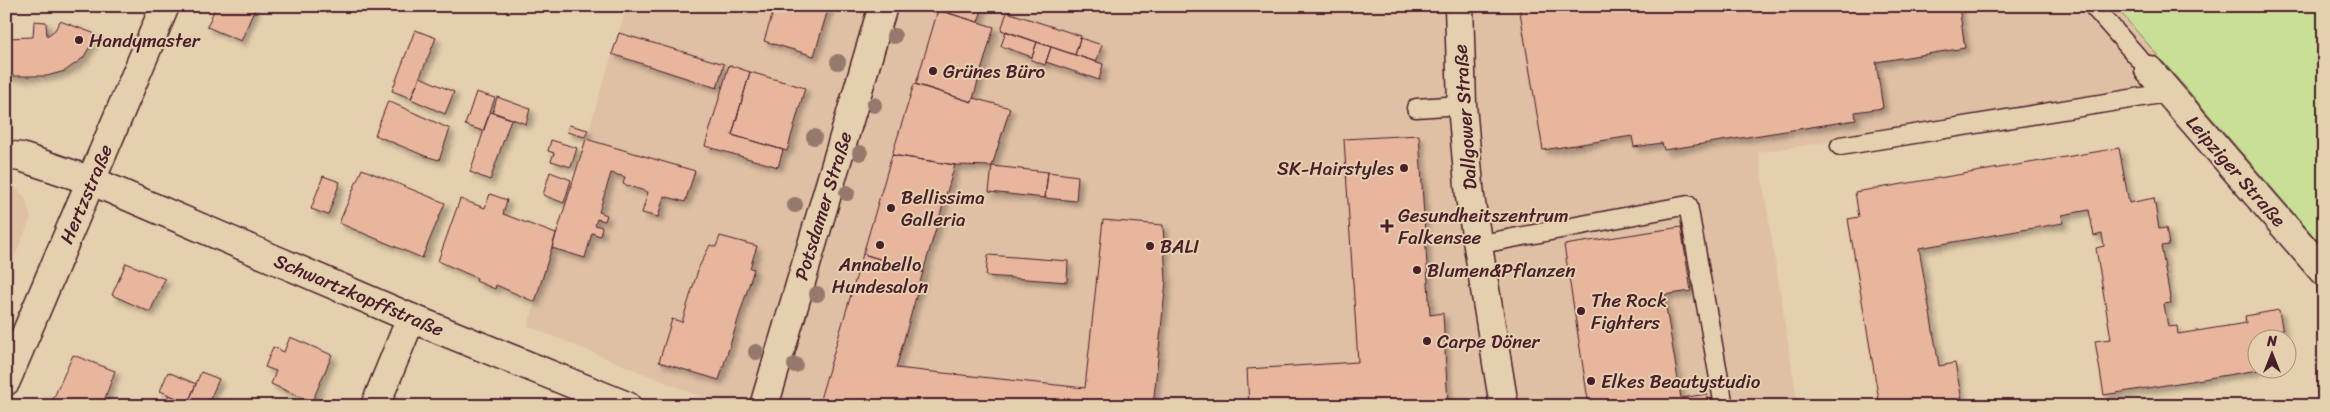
<svg xmlns="http://www.w3.org/2000/svg" width="2330" height="412" font-family="Sriracha,sans-serif">
  <style>
    .built { fill: #dfc0a4 }
    .green { fill: #c8df95; stroke: #897f60 }
    .building { fill: #e8b59d; stroke: #4a1f2b; filter: url(#shadow) }
    .lines { fill: none; stroke-linecap: round; stroke-linejoin: round }
    .lane-casing { stroke: #4a1f2b; stroke-width: 21 }
    .street-casing { stroke: #4a1f2b; stroke-width: 31 }
    .secondary-casing { stroke: #4a1f2b; stroke-width: 31 }
    .lane { stroke: #e4cfae; stroke-width: 18 }
    .street { stroke: #e4cfae; stroke-width: 28 }
    .secondary { stroke: #e4cfae; stroke-width: 28 }
    .tree { fill: #96796c }
    .poi-dot { fill: #4a1f2b; stroke: #e4cfae; stroke-width: 2 }
    .labels { text-anchor: middle; dominant-baseline: central; stroke-width: 4; stroke-linejoin: round; paint-order: stroke }
    .poi-label { font-size: 19px; fill: #4a1f2b; stroke: #e4cfae; text-anchor: start }
    .street-label { font-size: 19px; fill: #4a1f2b; stroke: #e4cfae }
  </style>
  <defs>
    <filter id="shadow"><feDropShadow dx="4.5" dy="4.5" stdDeviation="2.5" flood-color="#0004"/></filter>
  </defs>
  <rect width="100%" height="100%" fill="#e4cfae"/>
  <filter id="ink" filterUnits="userSpaceOnUse"><feTurbulence type="fractalNoise" baseFrequency=".02" numOctaves="2"/><feDisplacementMap in="SourceGraphic" scale="10" xChannelSelector="R" yChannelSelector="G"/><feConvolveMatrix kernelMatrix="1 2 1 2 8 2 1 2 1" color-interpolation-filters="sRGB"/></filter>
  <g filter="url(#ink)">
    <!-- built -->
    <path class="built" d="M627 6H2115L2171 70 2133 99 1758 152 1798 406H723L528 326Z
      M6 185 13 186 25 197 31 218 6 276Z"/>
    <!-- green -->
    <path class="green" d="M2115 6H2324V241L2317 240Z"/>
    <!-- building -->
    <path class="building" d="M216 6H256L241 41 207 27Z
      M775 6H829L814 56 764 41Z
      M938 6H983L978 22 938 10Z
      M1519 6H1959L1965 48 1876 62 1883 108 1855 112 1856 120 1664 150 1662 143 1634 147 1632 136 1543 150Z
      M938 10 994 27 972 102 916 84Z
      M1007 12 1081 36 1075 55 1001 30Z
      M34 21 46 22 47 36 55 30 60 21 93 33 95 38 83 58 65 71 47 76H6V38L33 37Z
      M415 30 436 38 411 98 392 91Z
      M1006 31 1037 42 1032 57 1001 46Z
      M619 33 724 64 717 88 612 54Z
      M1080 38 1102 45 1096 62 1075 55Z
      M1037 42 1051 47 1045 65 1031 60Z
      M1051 47 1103 64 1099 80 1046 62Z
      M729 65 750 72 732 135 783 150 778 167 705 146Z
      M750 72 805 88 787 151 732 135Z
      M420 77 454 92 445 114 411 99Z
      M914 84 972 102 973 98 1010 108 992 166 955 165 892 155Z
      M476 92 495 98 483 131 465 125Z
      M497 97 530 109 526 124 493 112Z
      M388 101 450 129 439 160 425 156 375 135Z
      M490 112 511 119 490 180 470 172Z
      M569 125 588 130 585 137 567 132Z
      M1419 135 1430 315 1443 313 1448 406H1249L1247 369 1358 362 1344 139Z
      M586 139 695 171 685 202 664 196 658 217 642 213 648 192 623 184 625 177 611 173 599 212 607 215 605 221 597 219 595 225 602 227 600 236 592 233 585 258 552 248Z
      M551 140 577 148 571 167 551 161 554 153 548 151Z
      M2119 148 2129 203 2154 198 2159 229 2166 228 2169 245 2161 246 2171 303 2164 304 2168 327 2177 326 2178 334 2246 323 2245 316 2279 310 2284 340H2258V370L2104 395 2095 341 2111 339 2096 248 2104 246 2102 234 2094 236 2089 210 2062 215 2063 223 1919 248 1939 366 1955 363 1963 406H1880L1848 219 1859 217 1855 192Z
      M892 155 955 165 923 272 863 254Z
      M992 166 1048 172 1045 198 989 192Z
      M362 169 445 203 422 258 339 223Z
      M550 172 571 180 564 203 543 195Z
      M1048 172 1078 176 1076 201 1045 198Z
      M323 176 340 182 328 215 311 209Z
      M490 194 507 200 503 214 556 234 535 302 496 285 495 289 476 281 477 278 438 261 460 199 485 208Z
      M1103 220 1163 225 1166 281 1153 406H818L863 254 923 272 896 368 1085 388Z
      M1681 227 1691 291 1664 295 1681 398 1707 394 1709 406H1589L1564 245Z
      M720 236 757 246 750 268 754 269 719 380 659 362 672 319 682 322 699 267 710 245 716 247Z
      M988 255 1068 261 1067 282 986 276Z
      M126 263 165 279 150 312 112 295Z
      M290 337 332 355 312 402 271 384 276 371 265 367 273 347 284 352Z
      M73 355 115 371 104 401 117 406H50Z
      M168 372 196 384 188 403 160 391Z
      M201 372 219 379 207 406H195L188 403Z
      M169 395 188 403 187 406H164Z"/>
    <g class="lines">
      <!-- lane casing -->
      <g class="lane-casing">
        <path id="lane" d="M2093 6 2149 70
          M1416 108 1462 105
          M1840 146 2167 93
          M1476 245 1688 205 1724 406"/>
      </g>
      <!-- street casing -->
      <g class="street-casing">
        <path id="street" d="M2149 70 2324 272
          M6 381 165 6
          M375 406 411 318
          M764 406 883 6"/>
      </g>
      <!-- secondary casing -->
      <g class="secondary-casing">
        <path id="secondary" d="M1459 6 1462 105 1470 197 1504 406
          M6 155 21 157 92 181 411 318 627 406"/>
      </g>
      <!-- lane -->
      <use href="#lane" class="lane"/>
      <!-- street -->
      <use href="#street" class="street"/>
      <!-- secondary -->
      <use href="#secondary" class="secondary"/>
    </g>
    <!-- trees -->
    <g class="tree">
      <circle cx="894" cy="36" r="8"/>
      <circle cx="838" cy="62" r="8"/>
      <circle cx="874" cy="105" r="8"/>
      <circle cx="814" cy="137" r="8"/>
      <circle cx="860" cy="153" r="8"/>
      <circle cx="847" cy="193" r="8"/>
      <circle cx="795" cy="205" r="8"/>
      <circle cx="817" cy="294" r="8"/>
      <circle cx="756" cy="352" r="8"/>
      <circle cx="795" cy="365" r="8"/>
    </g>
  </g>
  <!-- markers -->
  <g class="poi-dot">
    <circle cx="79" cy="40" r="5"/>
    <circle cx="933" cy="71" r="5"/>
    <circle cx="1404" cy="168" r="5"/>
    <circle cx="891" cy="208" r="5"/>
    <path d="M1384.5 218.5h5v5h5v5h-5v5h-5v-5h-5v-5h5z"/>
    <circle cx="880" cy="245" r="5"/>
    <circle cx="1150" cy="246" r="5"/>
    <circle cx="1417" cy="270" r="5"/>
    <circle cx="1581" cy="311" r="5"/>
    <circle cx="1427" cy="341" r="5"/>
    <circle cx="1591" cy="381" r="5"/>
  </g>
  <g class="labels">
    <!-- poi labels -->
    <g class="poi-label">
      <text x="89" y="40">Handymaster</text>
      <text x="943" y="71">Grünes Büro</text>
      <text x="1394" y="168" text-anchor="end">SK-Hairstyles</text>
      <text x="901" y="197">Bellissima<tspan x="901" dy="22">Galleria</tspan></text>
      <text x="1398" y="215">Gesundheitszentrum<tspan x="1398" dy="22">Falkensee</tspan></text>
      <text x="1160" y="246">BALI</text>
      <text x="880" y="264" text-anchor="middle">Annabello<tspan x="880" dy="22">Hundesalon</tspan></text>
      <text x="1427" y="270">Blumen&amp;Pflanzen</text>
      <text x="1591" y="300">The Rock<tspan x="1591" dy="22">Fighters</tspan></text>
      <text x="1437" y="341">Carpe Döner</text>
      <text x="1601" y="381">Elkes Beautystudio</text>
    </g>
    <!-- street labels -->
    <g class="street-label">
      <text transform="translate(1465 117) rotate(-94)">Dallgower Straße</text>
      <text transform="translate(2236 171) rotate(49)">Leipziger Straße</text>
      <text transform="translate(86 194) rotate(-67)">Hertzstraße</text>
      <text transform="translate(823 206) rotate(-73)">Potsdamer Straße</text>
      <text transform="translate(359 295) rotate(23)">Schwartzkopffstraße</text>
    </g>
  </g>
  <!-- margin -->
  <rect width="2330" height="412" fill="none" stroke="#e4cfae" stroke-width="25"/>
  <rect x="12" y="12" width="2305" height="387" fill="none" stroke="#4a1f2b" stroke-width="2" filter="url(#ink)"/>
  <!-- north arrow -->
  <g transform="translate(2272 354)"><circle r="24" fill="#e4cfae" stroke="#a6897a"/>
  <path d="M0-4L9 19L0 12L-9 19Z" fill="#4a1f2b"/>
  <text y="-8" font-size="14" font-weight="bold" text-anchor="middle" fill="#4a1f2b">N</text>
  </g>
</svg>
